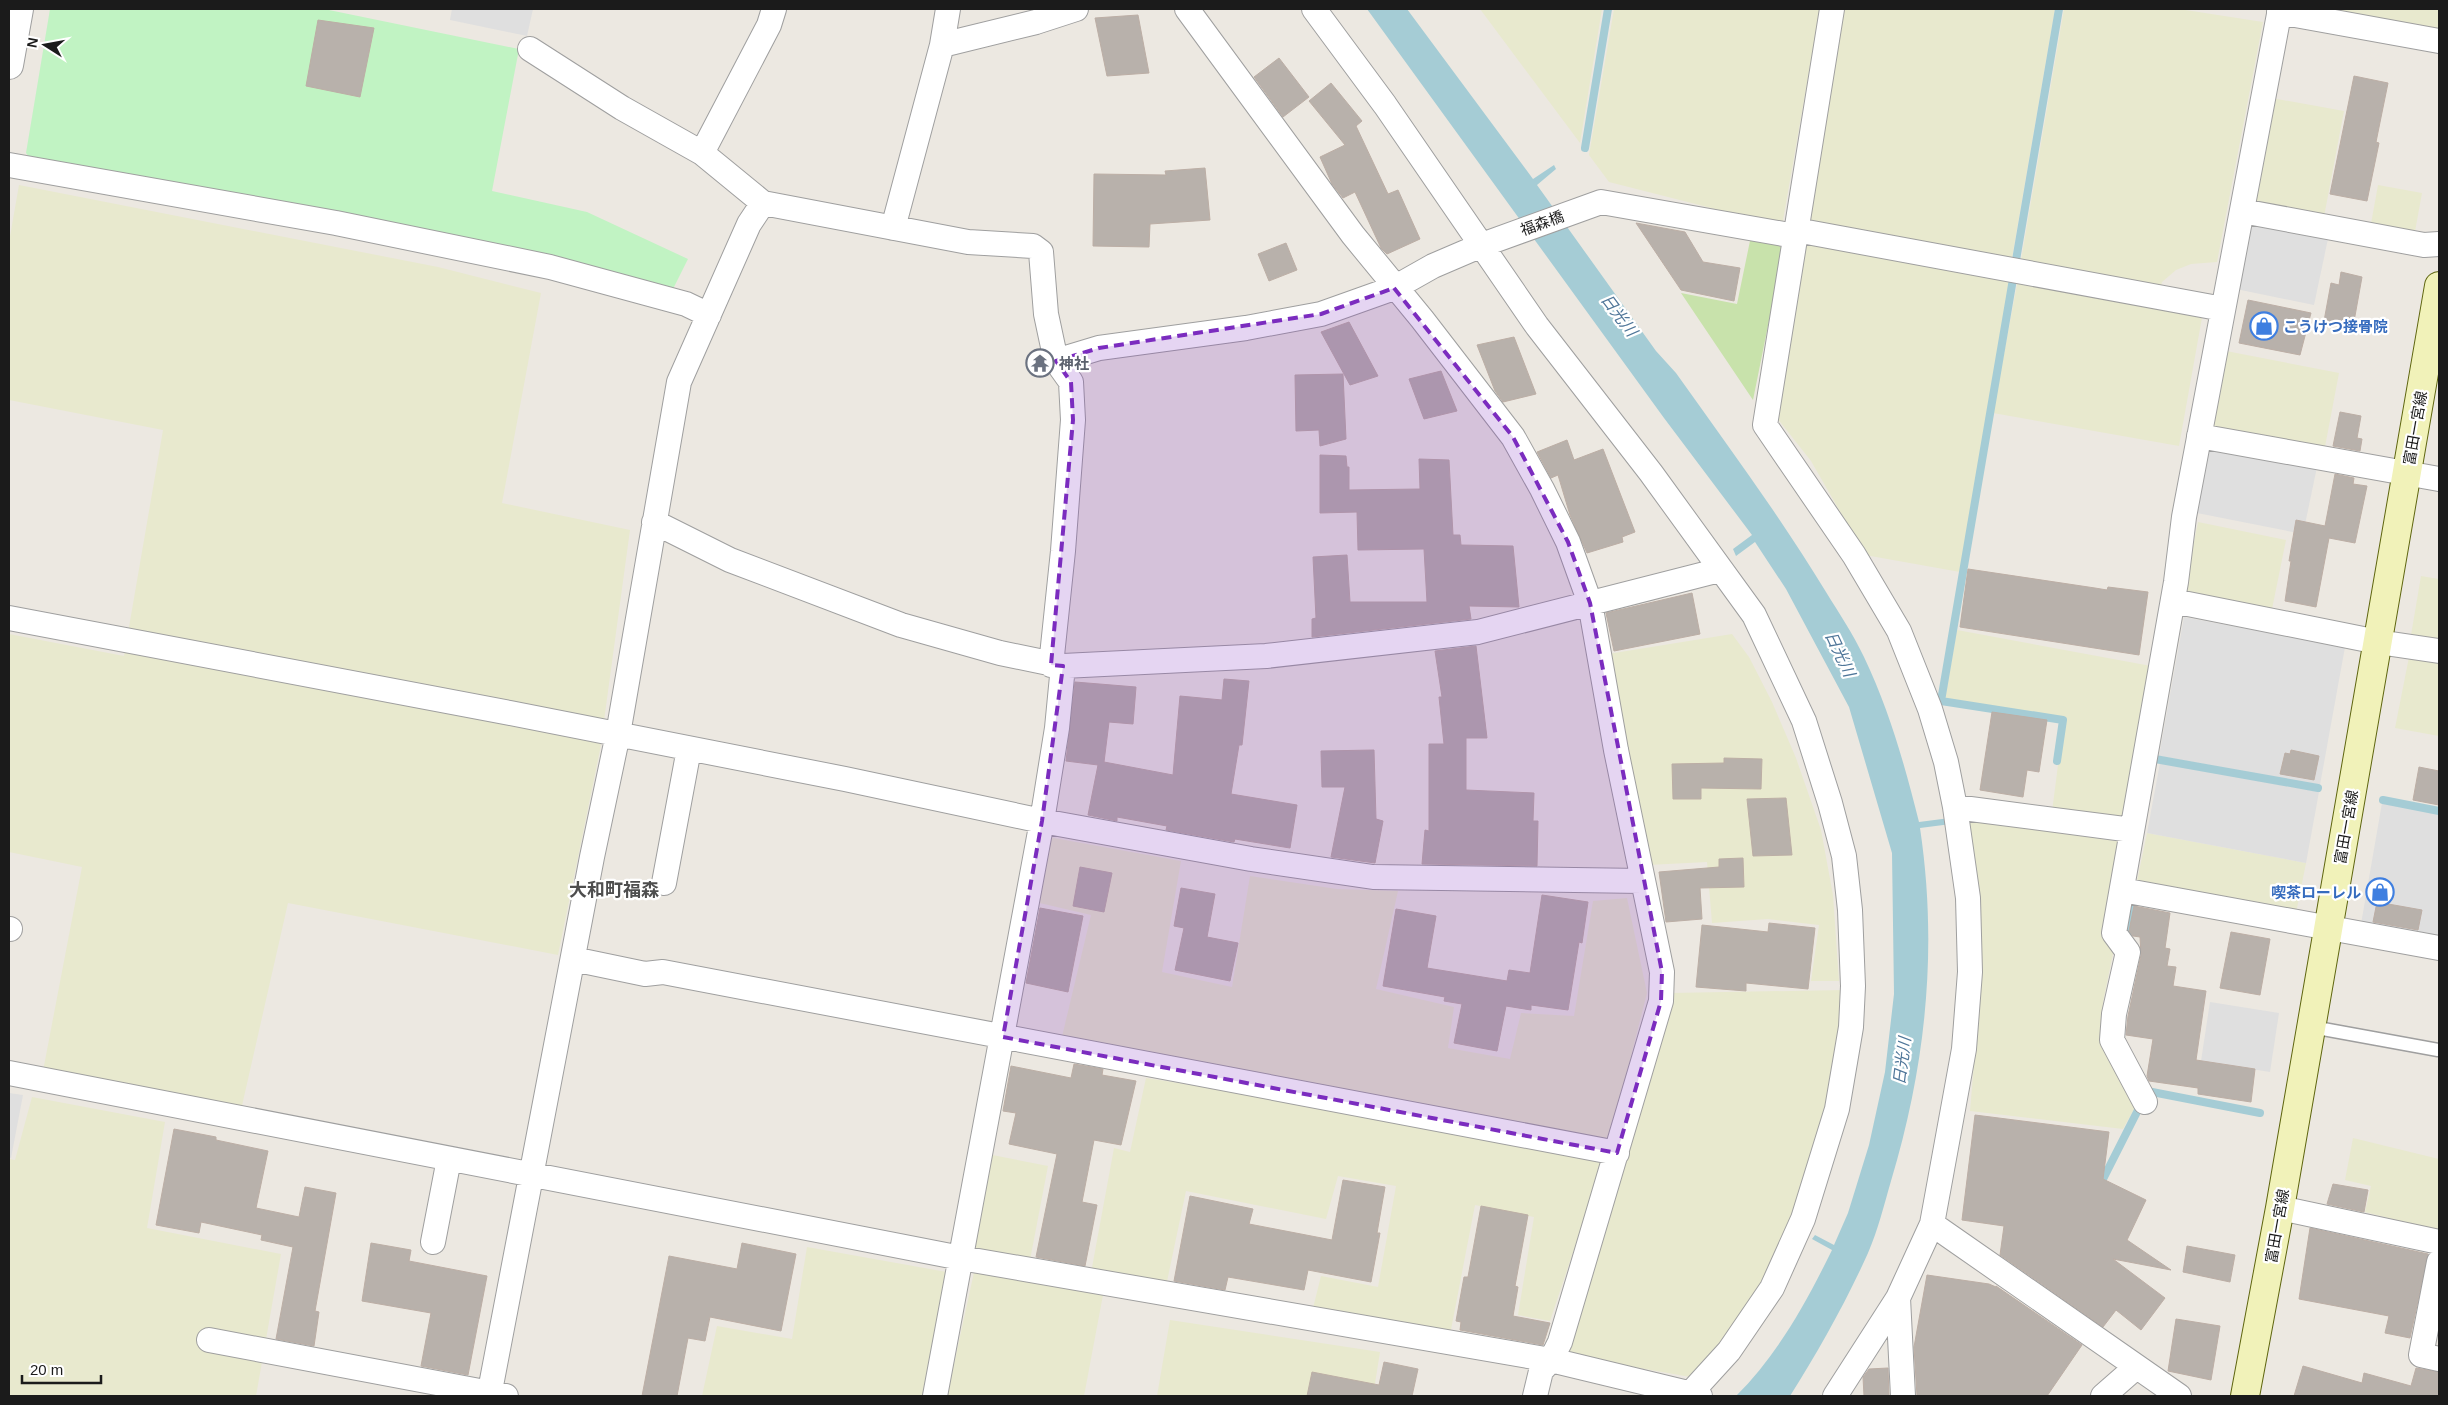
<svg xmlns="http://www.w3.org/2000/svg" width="2448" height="1405" font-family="Arial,'Noto Sans JP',sans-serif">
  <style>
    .farmland { fill: #e8e9ce }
    .grass { fill: #c8e2ab }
    .park { fill: #c1f3c3 }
    .parking { fill: #dfdfdf }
    .water { fill: #a5ccd5 }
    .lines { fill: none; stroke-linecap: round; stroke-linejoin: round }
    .stream { stroke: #a5ccd5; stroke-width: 8 }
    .building { fill: #b8b1ab; stroke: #bcaea5 }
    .service-casing { stroke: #9f9f9f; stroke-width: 15 }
    .minor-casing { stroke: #9f9f9f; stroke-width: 26 }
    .tertiary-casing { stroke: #9f9f9f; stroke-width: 30 }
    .secondary-casing { stroke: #5e650f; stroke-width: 30 }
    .service { stroke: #fff; stroke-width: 12 }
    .minor { stroke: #fff; stroke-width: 24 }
    .tertiary { stroke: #fff; stroke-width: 28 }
    .secondary { stroke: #f1f2b9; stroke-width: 28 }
    .marked { fill: #7b2cbf; fill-opacity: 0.2; stroke: #7b2cbf; stroke-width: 4; stroke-dasharray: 10 6; stroke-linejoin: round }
    .labels { text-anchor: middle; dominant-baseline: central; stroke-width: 4.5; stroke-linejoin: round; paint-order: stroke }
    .street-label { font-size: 15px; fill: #1b1b1b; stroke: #fff }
    .shop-label { font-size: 15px; font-weight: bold; fill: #366cbe; stroke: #fff; text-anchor: start }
    .worship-label { font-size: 15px; font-weight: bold; fill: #5b616d; stroke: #fff; text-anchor: start }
    .water-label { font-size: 16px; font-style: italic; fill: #4f7699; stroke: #fff }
    .quarter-label { font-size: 18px; font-weight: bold; fill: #4e4e4e; stroke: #fff }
  </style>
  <rect width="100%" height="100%" fill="#ece8e1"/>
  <!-- farmland -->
  <path class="farmland" d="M1480 9H1602L1580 143Z
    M1614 9H1820L1782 226 1609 182 1589 155Z
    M1843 9H2055L2011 264 1806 226Z
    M2064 9H2179L2263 22 2217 262 2191 264 2176 270 2162 282 2159 292 2020 266Z
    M2287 9H2439V36Z
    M2266 97 2344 111 2323 222 2246 207Z
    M19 185 438 267 541 293 502 503 630 530 600 750 558 955 288 903 241 1110 43 1071 82 867 9 852V634L124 656 163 430 9 400V242Z
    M2378 185 2422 193 2414 237 2370 229Z
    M1804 241 2010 278 1960 572 1865 555 1811 461 1777 418Z
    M2018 279 2203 312 2179 446 1993 413Z
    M2226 351 2339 373 2324 452 2211 430Z
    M2198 522 2286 540 2271 614 2183 596Z
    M2421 576 2439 579V639L2411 635Z
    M1957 630 2151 666 2122 820 2052 812 2064 718 1945 699Z
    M1732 634 1749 657 1772 702 1796 758 1821 830 1833 895 1839 981H1811L1819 925 1768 919 1712 923 1707 862 1648 865 1608 654Z
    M2410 652 2439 657V736L2395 728Z
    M1987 822 2122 842 2114 949 2103 1002 2100 1043 2135 1107 2123 1129 1970 1111 1979 1004 1969 823Z
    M2147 833 2306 863 2296 913 2136 886Z
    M1043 836 1181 861 1162 972 1232 987 1250 876 1337 889 1398 891 1376 989 1454 1007 1448 1048 1510 1059 1521 1013 1574 1016 1593 901 1627 898 1647 993 1607 1151 1060 1045 1091 915 1031 901Z
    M1845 990 1840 1051 1824 1130 1776 1263 1696 1378 1561 1354 1670 993Z
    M1146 1078 1262 1096 1603 1163 1550 1321 1518 1315 1534 1217 1475 1205 1449 1340 1311 1316 1321 1276 1378 1287 1396 1186 1338 1176 1326 1219 1186 1191 1165 1291 1106 1279 1084 1396H947L978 1254 961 1250 982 1153 1048 1166 1030 1260 1091 1273 1114 1148 1130 1152Z
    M32 1097 165 1122 147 1228 281 1254 256 1396H9V1159L15 1160Z
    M2353 1138 2439 1159V1231L2365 1212 2371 1186 2345 1180Z
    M807 1247 969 1276 944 1396H702L717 1326 792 1339Z
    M1170 1320 1380 1352 1373 1396H1157Z"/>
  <!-- grass -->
  <path class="grass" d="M1751 236 1777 241 1783 251 1753 400 1681 293 1737 304Z"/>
  <!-- park -->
  <path class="park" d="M50 9H324L519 49 492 191 587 212 688 259 667 301 38 168 26 153Z"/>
  <!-- parking -->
  <path class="parking" d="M452 9H533L527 36 450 20Z
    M2251 218 2329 234 2314 305 2236 289Z
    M2206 445 2317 467 2303 534 2192 512Z
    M2184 617 2345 647 2320 785 2159 756Z
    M2160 763 2319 792 2306 863 2147 833Z
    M2382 803 2439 814V938L2361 924Z
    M2210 1002 2279 1013 2270 1072 2201 1061Z
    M9 1093 23 1095 11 1158 9 1157Z"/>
  <!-- water -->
  <path class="water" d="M1367 9H1407L1533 179 1554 165 1556 169 1537 185 1656 351 1676 373C1727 445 1780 516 1826 592 1839 613 1853 634 1864 657 1889 709 1905 766 1919 822L1950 818 1951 824 1920 828C1938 948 1926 1065 1891 1181 1884 1205 1878 1230 1868 1253 1846 1302 1819 1350 1790 1396H1736C1778 1354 1806 1303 1832 1250L1812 1239 1815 1235 1834 1245 1848 1213 1869 1145 1885 1072 1894 994 1892 853 1849 707 1786 589 1755 542 1736 556 1733 549 1752 535 1664 418Z"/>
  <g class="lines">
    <!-- stream -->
    <path class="stream" d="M1585 148 1608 9
      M2015 266 2059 9
      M2013 279 1941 701 2063 720 2057 761
      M2155 759 2318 788
      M2383 800 2439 811
      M2127 938 2133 904
      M2147 1091 2260 1113
      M2099 1187 2139 1108 2137 1104"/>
  </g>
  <!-- building -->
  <path class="building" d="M1138 15 1149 73 1107 76 1095 18Z
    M318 20 374 28 360 97 306 86Z
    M1279 58 1309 97 1283 117 1254 77Z
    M2354 76 2388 83 2376 142 2379 143 2367 201 2330 194Z
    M1331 83 1362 121 1356 126 1388 194 1398 190 1420 239 1387 254 1381 248 1355 192 1343 198 1332 184 1320 157 1345 145 1309 101Z
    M1205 168 1210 220 1150 224 1149 247 1093 246 1094 174 1166 175 1165 171Z
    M1636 223 1685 232 1703 262 1740 268 1734 301 1681 290Z
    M1286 243 1297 270 1269 281 1258 254Z
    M2341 272 2362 277 2353 327 2324 321 2331 283 2339 285Z
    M2248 300 2311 313 2300 355 2239 343Z
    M1349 322 1378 376 1350 385 1321 332Z
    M1514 337 1536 394 1503 402 1495 391 1477 345Z
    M1441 371 1457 411 1424 419 1409 379Z
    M1343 374 1346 439 1320 446 1319 430 1296 431 1295 375Z
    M2340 412 2361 416 2357 438 2362 439 2360 451 2333 446Z
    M1567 440 1574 460 1603 449 1635 532 1622 537 1623 542 1587 553 1570 515 1558 475 1551 478 1537 452Z
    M1320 455 1346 456 1347 467H1349V490L1420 489 1419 459 1449 460 1453 535H1460L1461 545 1513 546 1519 607 1469 606 1471 619 1312 637V619L1316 618 1313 557 1347 555 1350 602H1427L1424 549 1358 550 1357 512 1320 513Z
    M2335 474 2354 478 2353 484 2367 486 2355 543 2329 538 2316 607 2285 601 2291 561H2289L2296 520 2325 526Z
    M1968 569 2095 588 2107 590 2108 587 2148 592 2139 655 1960 627Z
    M1692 593 1700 634 1614 651 1606 613Z
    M1476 646 1487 738H1466V790L1534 793 1533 821H1538L1537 866 1422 864 1425 830 1429 831V744H1444L1439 697H1442L1435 651Z
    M1224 679 1249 681 1242 745H1239L1231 794 1297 805 1290 848 1235 839 1234 842 1166 830 1167 826 1117 817V821L1088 815 1098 765 1066 761 1075 682 1136 687 1133 724 1109 722 1104 762 1173 775 1180 696 1222 700Z
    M1992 712 2047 720 2039 772 2027 770 2023 797 1980 790Z
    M1374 750 1376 819 1383 821 1375 863 1331 857 1345 787H1322L1321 751Z
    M2291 750 2319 756 2314 780 2280 774 2285 753 2290 754Z
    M1724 758 1762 759 1761 789 1701 788V799H1673L1672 764 1724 763Z
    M2419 767 2439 771V805L2413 800Z
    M1786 798 1792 855 1753 856 1747 799Z
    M1743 858 1744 887 1700 888 1702 919 1666 922 1659 872 1719 867V859Z
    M1080 867 1112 873 1104 912 1073 906Z
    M1181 888 1215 894 1207 937 1238 943 1230 981 1175 970 1184 928 1174 926Z
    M1542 895 1588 902 1582 943 1579 942 1568 1010 1531 1005V1010L1506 1006 1497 1051 1454 1043 1462 1004 1444 1001 1445 997 1383 986 1396 909 1436 916 1427 968 1507 981 1509 970 1530 973Z
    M2377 902 2422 910 2418 930 2373 922Z
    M2134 906 2170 913 2165 948 2170 949 2167 966 2176 967 2173 986 2206 991 2196 1060 2255 1069 2251 1102 2198 1094V1088L2149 1081 2147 1076 2153 1039 2126 1035 2128 1016 2141 955 2140 937 2133 936 2129 931Z
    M1040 908 1083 916 1068 992 1026 983Z
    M1769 923 1815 928 1808 989 1746 983V991L1696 987 1702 925 1768 932Z
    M2231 932 2270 939 2260 995 2220 988Z
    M1074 1064 1103 1069 1102 1075 1136 1081 1121 1145 1094 1140 1082 1202 1097 1205 1085 1266 1036 1257 1057 1154 1009 1144 1016 1113 1003 1111 1011 1066 1071 1078Z
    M1975 1115 2109 1132 2103 1179 2146 1200 2127 1240 2171 1270 2113 1259 2165 1298 2141 1330 2116 1310 2103 1327 2000 1255 2004 1226 1962 1220Z
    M174 1129 216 1137V1140L268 1151 256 1208 299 1217 305 1187 336 1193 315 1311 319 1312 314 1346 276 1339 293 1247 261 1240 262 1235 201 1222 199 1233 156 1225Z
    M1343 1180 1385 1187 1377 1233H1380L1371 1282 1308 1270 1304 1290 1228 1277 1225 1290 1174 1281 1190 1196 1253 1209 1249 1224 1332 1240Z
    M2333 1184 2368 1190 2364 1212 2327 1204Z
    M1481 1206 1528 1215 1515 1286 1518 1287 1513 1316 1550 1323 1543 1345 1460 1330 1461 1322 1456 1321 1464 1277H1468Z
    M2310 1228 2428 1254 2410 1338 2385 1333 2389 1316 2299 1299Z
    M371 1243 411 1250 409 1261 487 1276 468 1375 421 1366 431 1313 362 1301Z
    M742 1243 796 1254 781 1331 710 1317 705 1341 688 1338 677 1396H642L669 1256 737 1269Z
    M2187 1246 2235 1255 2230 1282 2183 1272Z
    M1927 1275 1989 1284 1996 1287V1286L2082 1345 2047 1396H1917L1914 1347Z
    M2176 1319 2220 1326 2211 1380 2168 1371Z
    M1384 1362 1418 1369 1412 1396H1307L1312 1372 1379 1385Z
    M2303 1366 2362 1383 2364 1373 2411 1386 2416 1368 2439 1372V1396H2294Z
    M1888 1368 1889 1396H1864L1863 1377 1869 1369Z"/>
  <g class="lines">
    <!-- service casing -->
    <g class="service-casing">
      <path id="service" d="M2312 1027 2438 1050"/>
    </g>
    <!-- minor casing -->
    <g class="minor-casing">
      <path id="minor" d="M1187 9 1353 235 1422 319 1513 437 1542 489 1568 542 1590 603 1616 750 1662 972 1661 1001 1560 1342 1551 1360 1541 1371 1535 1396
        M1314 9 1385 105 1537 326 1651 473 1754 615 1804 721 1830 803 1844 856 1850 910 1853 986 1851 1027 1837 1109 1803 1219 1772 1288 1729 1351 1688 1396
        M1832 9 1765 425 1854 555 1899 631 1930 709 1946 762 1955 807 1968 898 1970 972 1964 1049 1932 1224 1898 1298 1835 1396
        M2279 12 2439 41
        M942 45 1036 22 1076 9
        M530 49 622 108 702 153 763 203
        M702 153 769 25 774 9
        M9 165 336 223 550 267 686 304 709 315
        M2242 211 2424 245 2439 244
        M893 228 942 45 948 9
        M1796 230 2223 309
        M1056 361 1099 348 1246 328 1321 314 1394 288 1433 266 1482 245 1601 202 1795 236
        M2199 436 2439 479
        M654 522 730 560 901 625 1000 653 1063 666 1266 656 1478 632 1720 570
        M2173 601 2378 642 2439 651
        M9 618 510 713 845 779 1042 821 1251 859 1373 877 1642 881
        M1955 807 2132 830
        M664 883 689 749
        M2122 890 2439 948
        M9 929H10
        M573 959 645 974 663 972 1617 1153
        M9 1073 961 1258 1551 1360 1700 1396
        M2145 1102 2112 1040 2114 1014 2128 952 2114 933 2176 582 2184 517 2280 9
        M2280 1208 2439 1242
        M1932 1224 2179 1396
        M433 1242 449 1159
        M2439 1262 2421 1355 2439 1359
        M1898 1298 1903 1396
        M209 1340 506 1396
        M489 1396 592 857 618 734 679 382 749 224 763 203 968 242 1033 246 1041 252 1046 314 1056 361 1071 382 1073 420 1063 551 1051 665
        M935 1396 1042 821 1057 728 1063 666
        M2103 1396 2135 1368"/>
    </g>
    <!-- tertiary casing -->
    <g class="tertiary-casing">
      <path id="tertiary" d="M9 65 19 9"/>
    </g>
    <!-- secondary casing -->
    <g class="secondary-casing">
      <path id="secondary" d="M2245 1396 2280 1208 2439 286"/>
    </g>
    <!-- service -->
    <use href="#service" class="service"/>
    <!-- minor -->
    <use href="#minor" class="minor"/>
    <!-- tertiary -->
    <use href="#tertiary" class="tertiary"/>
    <!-- secondary -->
    <use href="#secondary" class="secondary"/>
  </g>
  <!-- marked area -->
  <path class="marked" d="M1394 288 1513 437 1568 542 1590 603 1662 972 1661 1001 1617 1153 1003 1037 1042 821 1063 666 1051 665 1073 420 1071 382 1056 361 1099 348 1321 314Z"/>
  <!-- icons -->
  <defs>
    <g id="shop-ring" transform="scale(1.4375)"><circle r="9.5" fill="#fff" stroke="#3f7fe0" stroke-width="1.5"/><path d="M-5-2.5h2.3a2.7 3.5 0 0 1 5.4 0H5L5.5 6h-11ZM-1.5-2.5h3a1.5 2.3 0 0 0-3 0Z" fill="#3f7fe0"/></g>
    <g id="temple-ring" transform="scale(1.4375)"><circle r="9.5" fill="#fff" stroke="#6b7280" stroke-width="1.5"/><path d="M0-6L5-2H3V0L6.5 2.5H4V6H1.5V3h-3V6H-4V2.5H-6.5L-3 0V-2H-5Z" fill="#6b7280"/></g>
  </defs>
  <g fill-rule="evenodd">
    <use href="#shop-ring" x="2264" y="326"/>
    <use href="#temple-ring" x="1040" y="363"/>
    <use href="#shop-ring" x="2380" y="892"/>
  </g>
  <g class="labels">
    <!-- street labels -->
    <g class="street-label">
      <text transform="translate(1542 223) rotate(-20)">福森橋</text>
      <text transform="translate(2415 428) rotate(-80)">富田一宮線</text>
      <text transform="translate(2346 827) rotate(-80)">富田一宮線</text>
      <text transform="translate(2277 1226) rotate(-80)">富田一宮線</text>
    </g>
    <!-- shop labels -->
    <g class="shop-label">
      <text x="2283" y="326">こうけつ接骨院</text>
      <text x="2361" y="892" text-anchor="end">喫茶ローレル</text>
    </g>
    <!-- worship labels -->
    <g class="worship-label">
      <text x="1059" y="363">神社</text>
    </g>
    <!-- water labels -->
    <g class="water-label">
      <text transform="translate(1619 315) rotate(53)">日光川</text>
      <text transform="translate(1840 654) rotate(65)">日光川</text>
      <text transform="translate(1902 1061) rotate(-83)">日光川</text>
    </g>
    <!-- quarter labels -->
    <g class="quarter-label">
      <text x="614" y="890">大和町福森</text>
    </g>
  </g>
  <!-- border -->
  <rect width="2448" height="1405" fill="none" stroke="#1b1b1b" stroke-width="20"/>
  <!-- north arrow -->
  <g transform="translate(45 45) rotate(281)" stroke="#ffffff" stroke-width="4" paint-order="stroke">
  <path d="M0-4L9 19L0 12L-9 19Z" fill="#1b1b1b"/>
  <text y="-8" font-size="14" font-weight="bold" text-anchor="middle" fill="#1b1b1b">N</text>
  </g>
  <!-- scale -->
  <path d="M22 1375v8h79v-8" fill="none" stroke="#1b1b1b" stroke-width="2.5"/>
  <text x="30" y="1375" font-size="15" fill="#1b1b1b" stroke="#ffffff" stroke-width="4" paint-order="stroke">20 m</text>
</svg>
